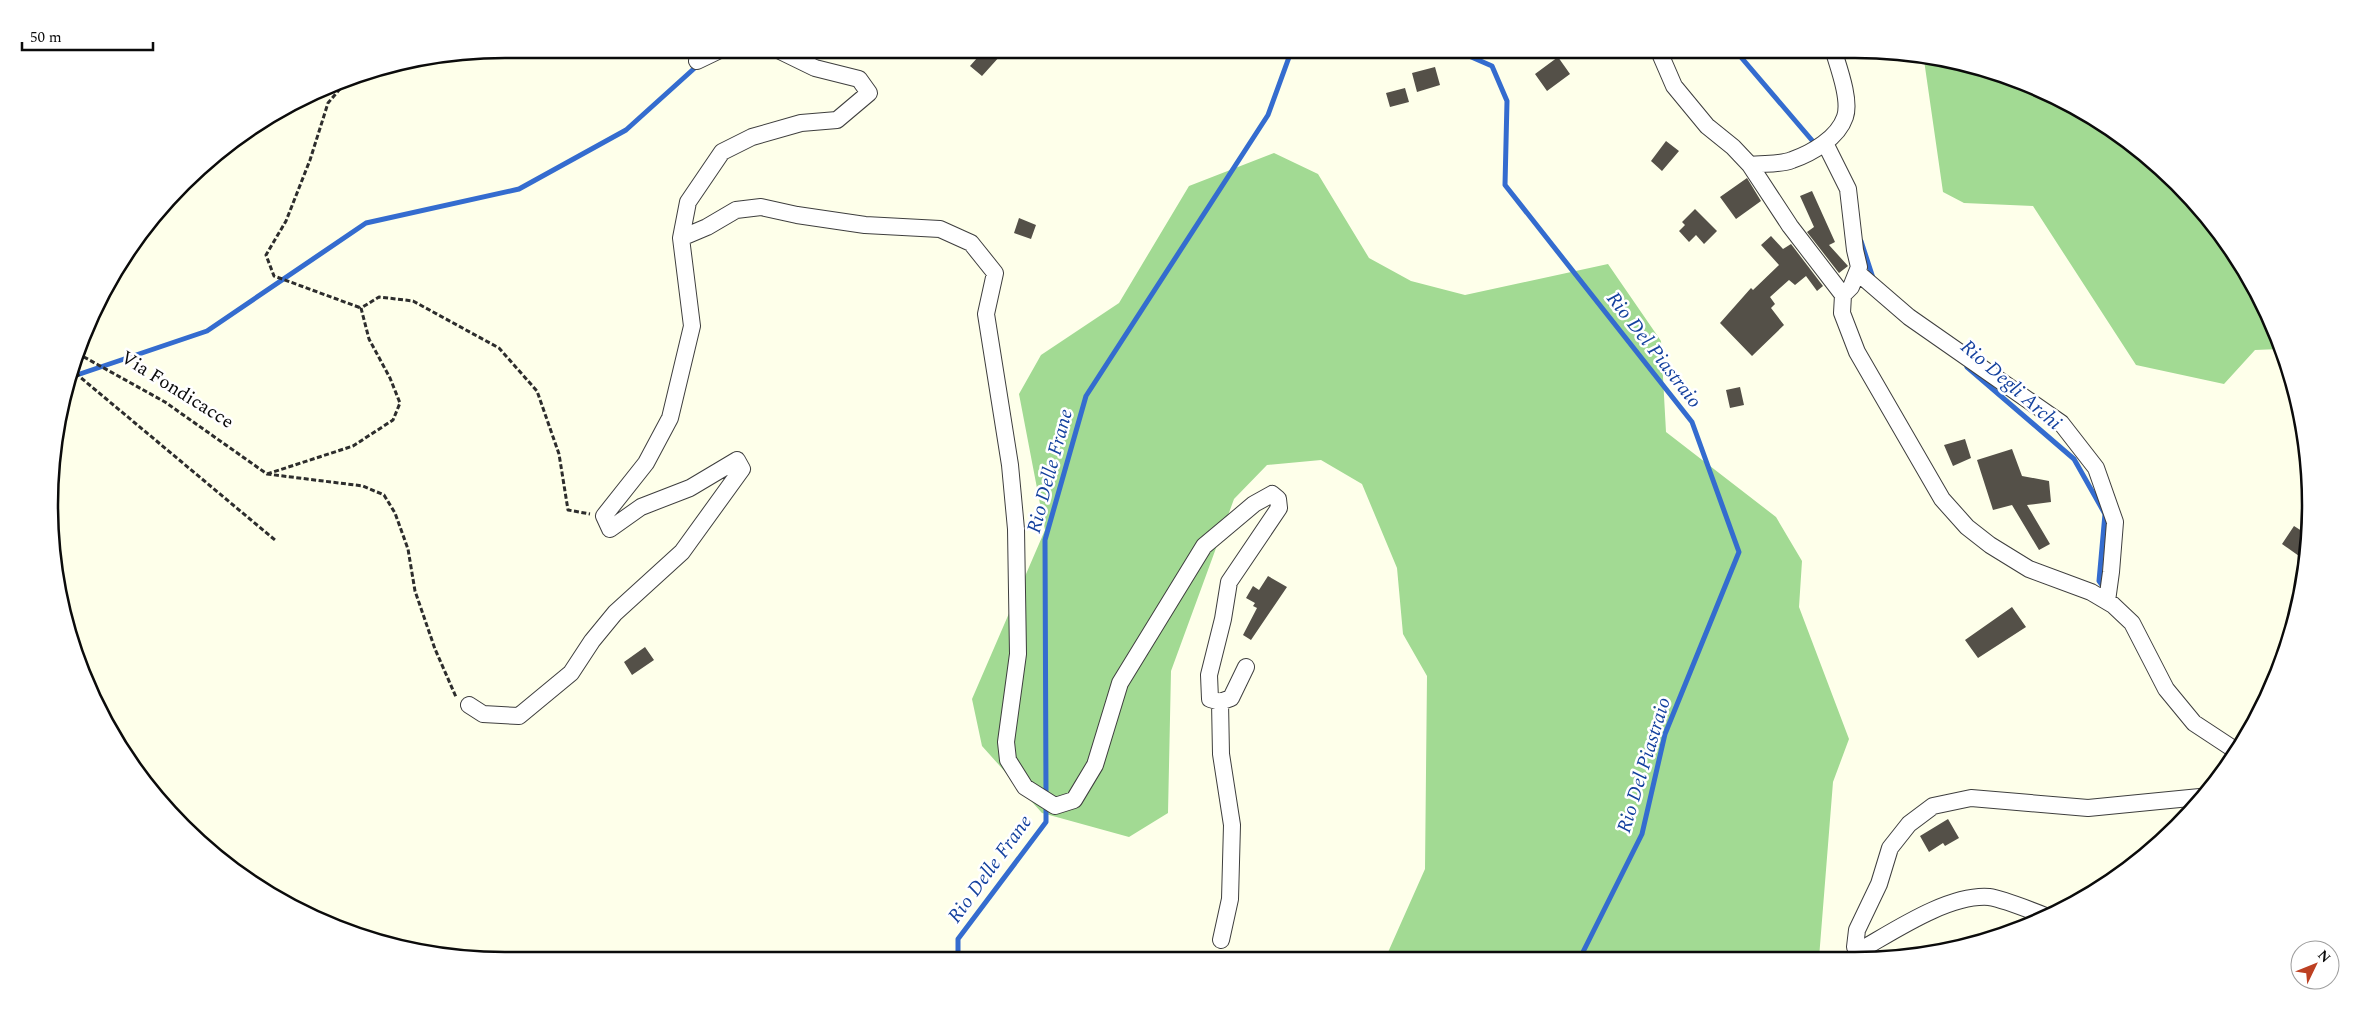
<svg xmlns="http://www.w3.org/2000/svg" width="2360" height="1010" font-family="Spectral,serif">
  <style>
    .forest { fill: #a2da93 }
    .lines { fill: none; stroke-linecap: round; stroke-linejoin: round }
    .stream { stroke: #346ccf; stroke-width: 5 }
    .building { fill: #545048 }
    .street-casing { stroke: #3e3e3e; stroke-width: 18 }
    .path { stroke: #2d2d2d; stroke-width: 3; stroke-dasharray: 5 2.5; stroke-linecap: butt }
    .street { stroke: #fff; stroke-width: 16 }
    .labels { text-anchor: middle; dominant-baseline: central; stroke-width: 5; stroke-linejoin: round; paint-order: stroke }
    .street-label { font-size: 19px; fill: #0b0b0b; stroke: #fff }
    .water-label { font-size: 20px; font-style: italic; fill: #14419e; stroke: #fff }
    .rim { fill: none; stroke: #0b0b0b; stroke-width: 2.5 }
  </style>
  <rect width="100%" height="100%" fill="#feffea"/>
  <!-- forest -->
  <path class="forest" d="M1924 60C1948 64 1980 65 2003 73 2115 113 2209 197 2264 302 2272 318 2276 336 2282 352L2279 349 2255 350 2224 384 2136 365 2033 206 1964 203 1943 192Z
    M1274 153 1318 174 1369 258 1411 281 1465 295 1608 264 1661 341 1666 432 1776 517 1802 561 1799 607 1849 739 1833 782 1819 958 1385 959 1425 869 1427 676 1403 634 1397 568 1362 484 1321 460 1267 465 1234 499 1171 671 1168 813 1129 837 1042 813 982 746 972 699 1045 530 1019 394 1041 355 1119 303 1189 186Z"/>
  <g class="lines">
    <!-- stream -->
    <path class="stream" d="M1453 49 1492 66 1507 101 1505 185 1692 422 1739 552 1665 734 1642 834 1580 958
      M1734 49 1816 145
      M1861 241 1873 278
      M1967 367 2074 459 2105 514 2099 581 2105 589
      M68 378 207 331 366 223 519 189 626 130 698 65
      M1046 796 1045 540 1086 396 1268 115 1292 49
      M958 960V939L1046 822V805"/>
  </g>
  <!-- building -->
  <path class="building" d="M985 49H991L1000 56 982 76 970 66Z
    M1558 57 1570 74 1547 91 1535 74Z
    M1435 67 1440 85 1417 92 1412 73Z
    M1405 88 1409 102 1390 107 1386 93Z
    M1666 141 1679 151 1662 171 1651 161Z
    M1747 178 1761 201 1736 219 1720 197Z
    M1812 191 1835 242 1829 245 1848 266 1839 273 1807 232 1814 227 1800 196Z
    M1695 209 1717 231 1704 244 1696 235 1689 242 1679 231 1685 225 1682 222Z
    M1019 218 1036 225 1031 239 1014 233Z
    M1771 236 1783 249 1791 244 1823 286 1817 291 1806 276 1795 285 1789 280 1770 297 1775 304 1771 308 1784 325 1752 356 1720 323 1751 288 1753 290 1779 265 1761 245Z
    M1740 387 1744 405 1730 408 1726 390Z
    M1965 439 1971 458 1953 466 1944 445Z
    M2012 449 2022 476 2049 481 2051 502 2027 505 2050 544 2039 550 2012 505 1993 510 1977 460Z
    M2294 526 2305 533 2300 540 2307 545 2299 556 2282 544Z
    M1268 576 1287 587 1251 640 1243 635 1257 608 1253 606 1255 603 1246 598 1253 586 1259 590Z
    M2012 607 2026 627 1978 658 1965 640Z
    M645 647 654 660 632 675 624 662Z
    M1948 819 1959 838 1945 846 1943 843 1929 852 1920 836Z"/>
  <g class="lines">
    <!-- street casing -->
    <g class="street-casing">
      <path id="street" d="M703 49 697 61 722 49
        M1658 49 1674 86 1707 126 1733 147 1750 165 1790 226 1843 295
        M1825 143 1848 189 1855 250 1859 267 1851 287 1843 295 1842 313 1857 352 1942 499 1967 527 1990 545 2029 569 2091 592 2113 605 2132 623 2166 689 2194 723 2238 752
        M1750 165C1763 163 1780 165 1792 160 1812 153 1838 138 1845 117 1851 100 1838 66 1833 49
        M681 238 707 227 736 210 761 207 797 215 865 225 940 229 971 243 995 273 986 314 1010 465 1016 529 1018 654 1006 742 1008 760 1025 787 1055 806 1074 800 1095 765 1120 683 1204 546 1254 504 1272 494 1278 499 1279 508 1229 582 1223 619 1209 675 1210 699 1220 702 1231 698 1246 667
        M1858 273 1909 317 2061 423 2096 468 2115 522 2111 572 2107 601
        M1220 702 1221 754 1232 825 1230 899 1221 940
        M469 705 483 714 519 716 571 673 592 641 615 613 682 552 742 469 737 460 690 488 641 507 610 529 604 516 646 463 670 418 692 326 681 238 688 202 722 152 752 137 801 123 837 120 869 93 859 79 815 68 776 49
        M2048 917C2033 911 2003 899 1989 897 1950 894 1897 929 1864 948L1855 947 1857 930 1879 884 1890 848 1909 824 1933 806 1971 798 2088 808 2200 797"/>
    </g>
    <!-- path -->
    <path class="path" d="M350 77 328 103 310 160 286 221 266 255 274 276 361 308
      M84 334V357L165 402 267 474 363 486 384 495 395 513 408 549 415 591 435 649 456 697
      M71 367 80 377 275 540
      M267 474 353 446 393 420 400 403 390 378 369 339 361 308 379 297 413 301 499 348 537 391 559 454 568 510 590 514"/>
    <!-- street -->
    <use href="#street" class="street"/>
  </g>
  <g class="labels">
    <!-- street labels -->
    <g class="street-label">
      <text transform="translate(177 390) rotate(32)">Via Fondicacce</text>
    </g>
    <!-- water labels -->
    <g class="water-label">
      <text transform="translate(1654 350) rotate(52)">Rio Del Piastraio</text>
      <text transform="translate(2011 385) rotate(41)">Rio Degli Archi</text>
      <text transform="translate(1050 471) rotate(-75)">Rio Delle Frane</text>
      <text transform="translate(1644 765) rotate(-73)">Rio Del Piastraio</text>
      <text transform="translate(990 869) rotate(-54)">Rio Delle Frane</text>
    </g>
  </g>
  <!-- crop -->
  <path d="M0 0H2360V1010H0ZM505 58H1855A447 447 0 0 1 2302 505V505A447 447 0 0 1 1855 952H505A447 447 0 0 1 58 505V505A447 447 0 0 1 505 58Z" fill="#fff" fill-rule="evenodd"/>
  <path class="rim" d="M505 58H1855A447 447 0 0 1 2302 505V505A447 447 0 0 1 1855 952H505A447 447 0 0 1 58 505V505A447 447 0 0 1 505 58Z"/>
  <!-- north arrow -->
  <g transform="translate(2315 965) rotate(47)"><circle r="24" fill="#ffffff" stroke="#9d9d9d"/>
  <path d="M0-4L9 19L0 12L-9 19Z" fill="#bd4022"/>
  <text y="-8" font-size="14" font-weight="bold" text-anchor="middle" fill="#0b0b0b">N</text>
  </g>
  <!-- scale -->
  <path d="M22 42v8h131v-8" fill="none" stroke="#0b0b0b" stroke-width="2.5"/>
  <text x="30" y="42" font-size="15" fill="#0b0b0b" stroke="#ffffff" stroke-width="4" paint-order="stroke">50 m</text>
</svg>
